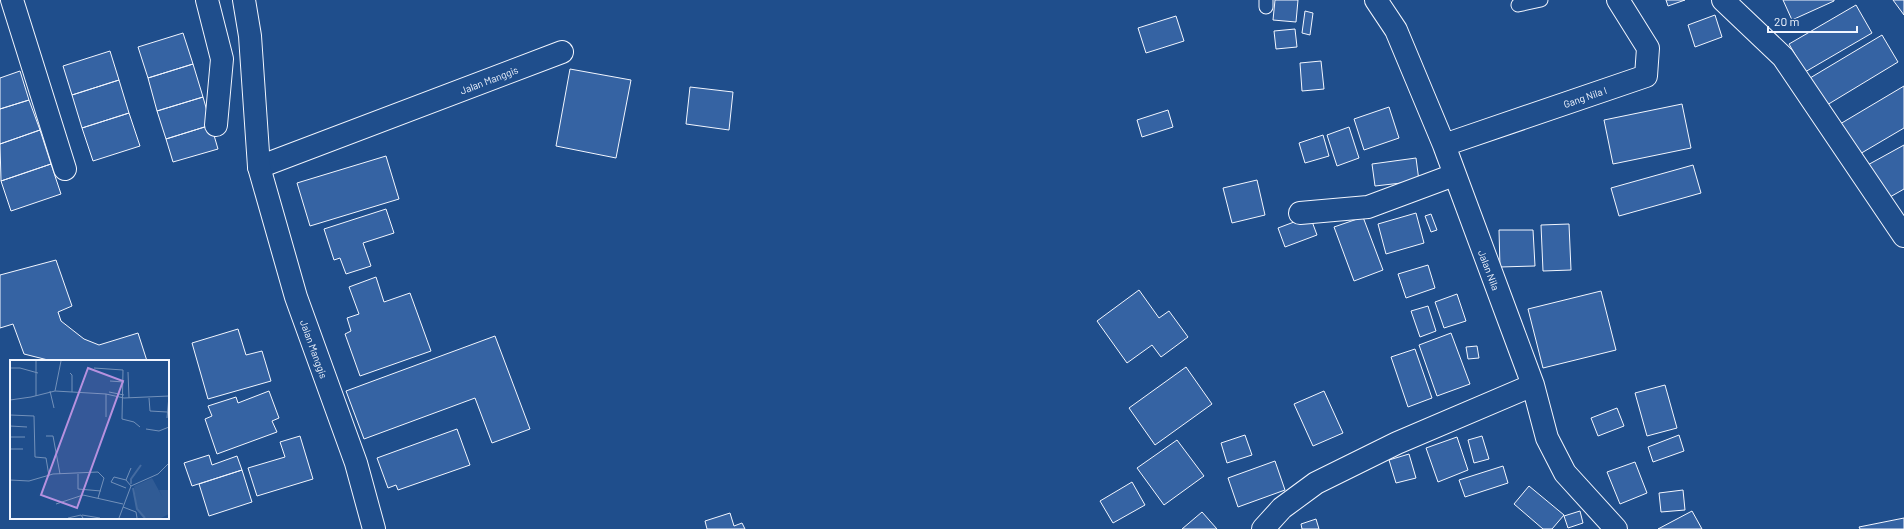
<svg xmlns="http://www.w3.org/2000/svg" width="1904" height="529" font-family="Barlow,sans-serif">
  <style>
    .building { fill: #3563a3; stroke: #f2f6ff }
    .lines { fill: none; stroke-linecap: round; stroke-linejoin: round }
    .lane-casing { stroke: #f2f6ff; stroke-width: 15 }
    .street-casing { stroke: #f2f6ff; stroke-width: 24 }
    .secondary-casing { stroke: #f2f6ff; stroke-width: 24 }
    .lane { stroke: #1f4e8c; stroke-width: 13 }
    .street { stroke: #1f4e8c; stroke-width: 22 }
    .secondary { stroke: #1f4e8c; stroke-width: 22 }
    .labels { text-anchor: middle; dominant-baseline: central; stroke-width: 3; stroke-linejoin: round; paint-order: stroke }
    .street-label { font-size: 10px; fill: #f2f6ff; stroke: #1f4e8c }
    .inset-river { fill: none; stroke: #446ba0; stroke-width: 2 }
    .inset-road { fill: none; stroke: #7391ba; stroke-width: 1 }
    .view { fill: #b691df; fill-opacity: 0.15; stroke: #b691df; stroke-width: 2 }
    .inset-edge { fill: none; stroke: #f2f6ff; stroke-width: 2 }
  </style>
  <rect width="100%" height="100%" fill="#1f4e8c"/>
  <!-- building -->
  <path class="building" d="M1275 0H1298L1296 22 1273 20Z
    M1666 0H1685L1668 6Z
    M1783 0H1834V1L1792 20Z
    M1893 0H1904V15Z
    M1856 5 1872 33 1805 72 1789 44Z
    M1305 11 1313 13 1310 35 1302 33Z
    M1715 15 1722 37 1695 47 1688 25Z
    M1176 16 1184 41 1146 53 1138 28Z
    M1295 29 1297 47 1276 49 1274 31Z
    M183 33 193 64 148 78 138 47Z
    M1882 35 1898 62 1822 108 1805 81Z
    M110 51 119 80 72 95 63 66Z
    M1321 61 1324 89 1302 91 1300 63Z
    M193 64 203 97 157 111 148 78Z
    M570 69 631 80 616 158 556 146Z
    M20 71 29 100 0 109V78Z
    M119 80 129 113 82 128 72 95Z
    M1904 86V128L1853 158 1835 127Z
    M690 87 733 92 729 130 686 124Z
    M203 97 211 125 166 139 157 111Z
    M29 100 40 130 0 144V109Z
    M1682 104 1691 148 1613 164 1604 120Z
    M1389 107 1399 138 1364 150 1354 119Z
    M1168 110 1173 127 1142 137 1137 120Z
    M129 113 140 146 93 161 82 128Z
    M211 125 218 149 173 162 166 139Z
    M1349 127 1359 158 1337 166 1327 135Z
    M40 130 51 164 1 181 0 144Z
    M1323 135 1329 156 1305 163 1299 143Z
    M1904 145V189L1883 201 1864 167Z
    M386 156 399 199 310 226 297 183Z
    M1416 158 1419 181 1375 186 1372 164Z
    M51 164 61 194 11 211 1 181Z
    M1693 165 1701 193 1619 216 1611 188Z
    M1257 180 1265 215 1232 223 1223 188Z
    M386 209 394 233 363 243 371 266 346 274 340 258 334 260 324 229Z
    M1416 213 1424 243 1386 254 1378 224Z
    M1431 214 1437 230 1431 232 1425 216Z
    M1310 216 1317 235 1285 247 1278 228Z
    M1363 217 1383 270 1354 281 1334 227Z
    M1569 224 1571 270 1543 271 1541 225Z
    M1499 230H1533L1535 266 1500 267Z
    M56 260 72 306 58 312 61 321 84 339 99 345 138 333 147 361H52L24 354 13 324 0 328V275Z
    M1428 265 1435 288 1406 298 1398 274Z
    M376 277 384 302 410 293 431 351 360 376 345 334 351 331 347 318 359 314 349 287Z
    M1139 290 1159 318 1169 311 1188 337 1161 357 1152 345 1127 363 1097 321Z
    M1601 291 1616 350 1543 368 1528 309Z
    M1457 294 1466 321 1444 328 1435 302Z
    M1428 306 1436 331 1420 337 1411 311Z
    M238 329 246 355 262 351 271 381 208 399 192 343Z
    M1451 333 1470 384 1437 396 1419 345Z
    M495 336 530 429 492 443 475 398 364 439 346 391Z
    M1477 346 1479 358 1468 359 1466 347Z
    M1415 349 1432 398 1408 407 1391 357Z
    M1186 367 1212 404 1155 445 1129 408Z
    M1665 385 1677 428 1647 436 1635 393Z
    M269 391 279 418 272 421 277 432 217 454 205 419 212 416 208 406 236 397 238 403Z
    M1324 391 1343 433 1313 446 1294 404Z
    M1617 408 1624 426 1598 436 1591 418Z
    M457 429 470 465 398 490 396 485 388 488 377 458Z
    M1245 435 1252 455 1227 463 1221 443Z
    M1679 435 1684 451 1653 462 1648 447Z
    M300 436 313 479 257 496 248 468 285 457 280 442Z
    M1482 436 1489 459 1474 463 1468 440Z
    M1457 437 1468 470 1438 482 1426 448Z
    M1177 440 1204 476 1164 505 1137 468Z
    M1409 454 1416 478 1396 483 1389 460Z
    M209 455 212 465 237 456 242 470 192 486 184 463Z
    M1275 461 1285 490 1238 507 1228 478Z
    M1635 462 1647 493 1620 504 1607 472Z
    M1503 466 1508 483 1465 497 1459 480Z
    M242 470 252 502 209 516 199 484Z
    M1132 482 1145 505 1113 523 1100 501Z
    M1529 486 1564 515 1552 529H1543L1514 504Z
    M1683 490 1685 510 1661 512 1659 493Z
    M1580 511 1583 523 1568 528 1564 516Z
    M1692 511 1702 529H1658Z
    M1202 512 1217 529H1182Z
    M730 513 734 526 742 523 745 529H707L705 521Z
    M1904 518V529H1860L1859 527Z
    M1316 519 1319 529H1302L1301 524Z"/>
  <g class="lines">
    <!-- lane casing -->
    <g class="lane-casing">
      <path id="lane" d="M1266 0V7
        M1518 5 1541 0"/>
    </g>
    <!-- street casing -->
    <g class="street-casing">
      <path id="street" d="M12 0 65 169
        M207 0 222 59 216 125
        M1376 0 1396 30 1444 145 1533 385 1547 438 1565 473 1616 529
        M1723 0 1783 57 1904 236
        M1444 145 1646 76 1648 48 1618 0
        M259 167 562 52
        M1300 213 1368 207 1454 175
        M1263 529 1282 508 1316 483 1397 443 1533 385"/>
    </g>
    <!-- secondary casing -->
    <g class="secondary-casing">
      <path id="secondary" d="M244 0 250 36 259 167 296 297 356 463 374 529"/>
    </g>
    <!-- lane -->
    <use href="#lane" class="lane"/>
    <!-- street -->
    <use href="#street" class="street"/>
    <!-- secondary -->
    <use href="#secondary" class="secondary"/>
  </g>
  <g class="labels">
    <!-- street labels -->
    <g class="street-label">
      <text transform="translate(489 80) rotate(-21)">Jalan Manggis</text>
      <text transform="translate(1585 97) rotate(-19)">Gang Nila I</text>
      <text transform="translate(1489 270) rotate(69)">Jalan Nila</text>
      <text transform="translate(314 349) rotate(70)">Jalan Manggis</text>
    </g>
  </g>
  <!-- overview -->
  <g transform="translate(10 360)">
    <rect width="159" height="159" fill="#1f4e8c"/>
    <path d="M142 118 153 138 149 130H159V154L151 158H133L127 148 124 126Z" fill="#305b95"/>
    <path class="inset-river" d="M121 124V119L131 105M123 128 127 149 135 158"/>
    <path class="inset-road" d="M0 8H10L28 13M84 8 113 10 112 59 124 62 130 67M118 12 119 38M60 13 62 15V32M100 21 114 22M40 31 44 48M45 31 51 1M99 32 114 35M96 34V57M26 36V1M139 38 140 51 157 52M0 40 21 37 45 31 96 34 114 38 159 36M0 55 24 56 25 97 36 98 39 116M157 58 159 36M0 66 17 67M136 69 149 71 159 67M36 76H43L50 114M0 77H15M0 89H13M68 114V129L91 131M0 120 19 121 43 114 88 112 94 118 88 138M116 120 121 108M116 128 101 122 104 117 116 120 121 126M46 144 73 135 113 144M113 147 126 152 127 158M72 155 90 158M58 158 71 155 73 158M109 158 121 126 148 114 159 103"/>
    <path class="view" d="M78 8 113 21 67 148 31 135Z"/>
    <rect width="159" height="159" class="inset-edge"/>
  </g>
  <!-- scale -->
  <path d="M1768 26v6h89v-6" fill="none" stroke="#f2f6ff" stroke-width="2"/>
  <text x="1774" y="26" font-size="12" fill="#f2f6ff" stroke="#1f4e8c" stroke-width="3" paint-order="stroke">20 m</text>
</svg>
